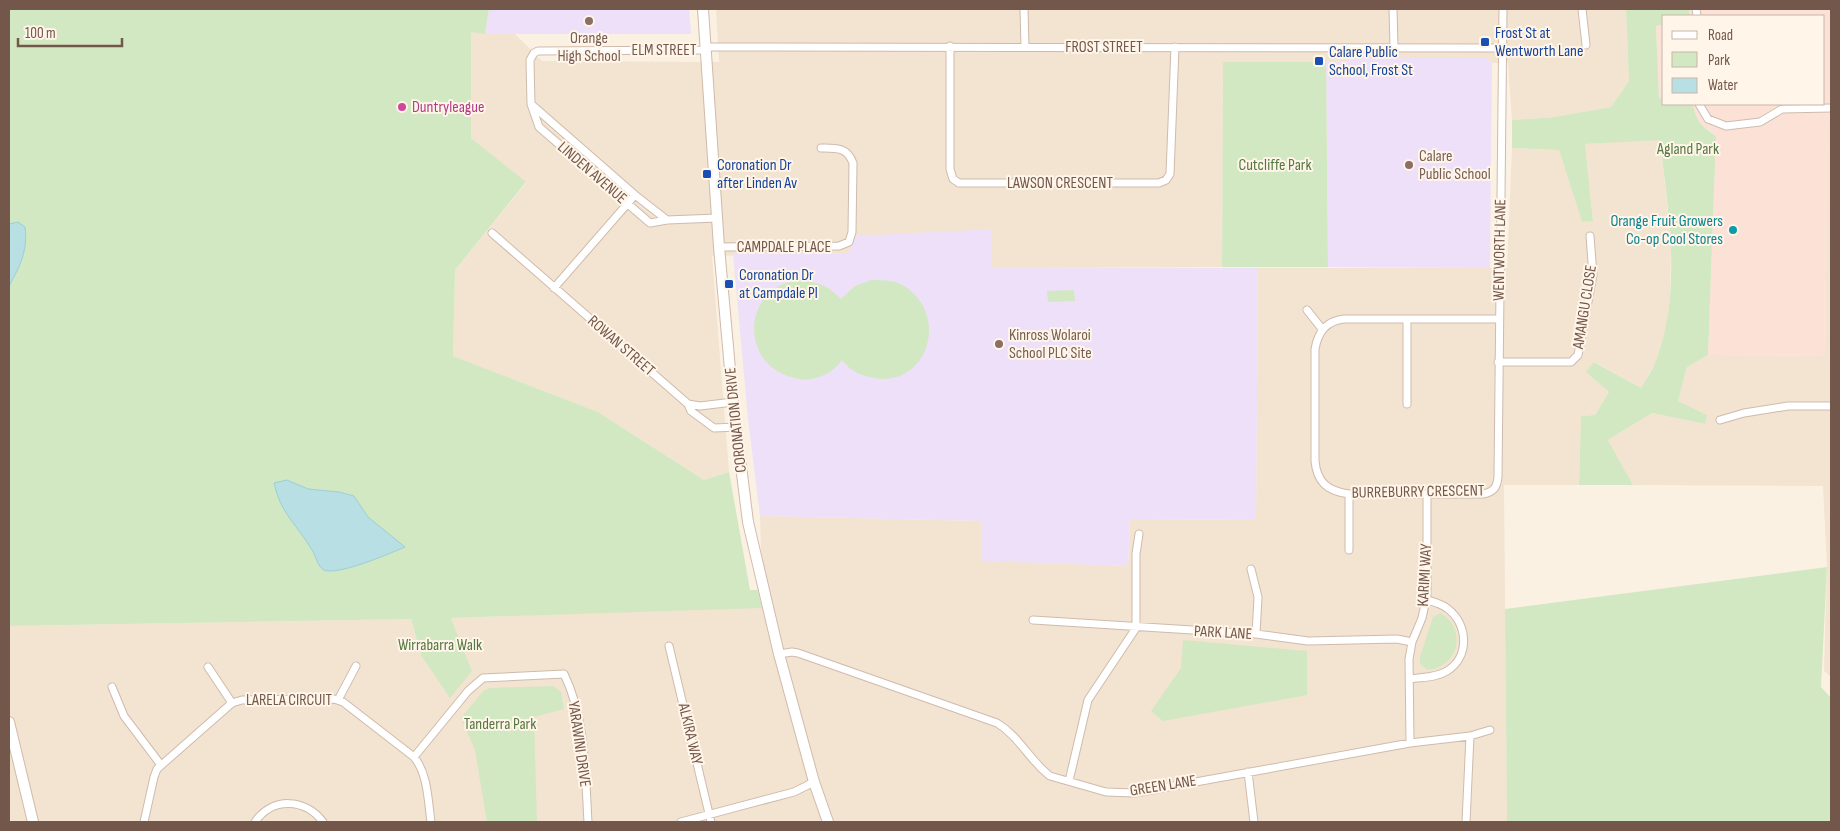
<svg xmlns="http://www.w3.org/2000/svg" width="1840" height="831" font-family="'Sofia Sans Condensed',sans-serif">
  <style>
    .residential { fill: #f3e3d1 }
    .commercial { fill: #fce1d7 }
    .education { fill: #eee0f8 }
    .green { fill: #d2e8c2 }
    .water { fill: #b8dfe4; stroke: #9eced6 }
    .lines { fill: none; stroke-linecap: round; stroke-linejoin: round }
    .minor-casing { stroke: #cfbbad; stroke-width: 9 }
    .secondary-casing { stroke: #d1baaa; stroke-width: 12 }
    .minor { stroke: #fff; stroke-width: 7 }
    .secondary { stroke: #fff; stroke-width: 10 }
    .education-dot { fill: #8d6e63; stroke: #fff5e9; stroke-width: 2 }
    .transit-dot { fill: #1a4fb4; stroke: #fff5e9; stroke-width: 2 }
    .hotel-dot { fill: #d1479c; stroke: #fff5e9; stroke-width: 2 }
    .culture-dot { fill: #0f9aa8; stroke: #fff5e9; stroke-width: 2 }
    .labels { text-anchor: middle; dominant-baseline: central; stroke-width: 4; stroke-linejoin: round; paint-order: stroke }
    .transit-label { font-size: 16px; fill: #164399; stroke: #fff5e9; text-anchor: start }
    .education-label { font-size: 16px; fill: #785e54; stroke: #fff5e9; text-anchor: start }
    .street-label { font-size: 16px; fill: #73574a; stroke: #fff5e9 }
    .hotel-label { font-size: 16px; fill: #b23c85; stroke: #fff5e9; text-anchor: start }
    .park-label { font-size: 16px; fill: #547842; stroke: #fff5e9 }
    .culture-label { font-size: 16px; fill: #0d838f; stroke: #fff5e9; text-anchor: end }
  </style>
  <rect width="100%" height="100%" fill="#fbf1e3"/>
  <!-- residential -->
  <path class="residential" d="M716 9H1626L1629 81 1611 107 1554 117 1512 120 1508 63H1492L1487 58H1351L1346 62H1223L1222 267 990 268V229L848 253 712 256 729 472 704 480 598 412 453 356 455 270 526 183 471 138V31L485 34H515L542 61 719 62Z
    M1831 85V677L1824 671 1827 567 1823 486 1633 485 1608 440 1652 413 1705 424 1706 415 1678 401 1687 367 1708 355 1825 356 1828 128Z
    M1660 139 1671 241 1670 298 1666 328 1657 360 1641 388 1595 362 1587 372 1609 392 1595 415 1581 416 1579 485H1504L1507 822H9V626L411 619 421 655 472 671 451 618 762 607 770 600 761 550 760 516 982 521 981 560 1128 566 1130 519 1256 520 1258 268H1507L1512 148 1559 150 1582 222 1593 220 1585 144Z"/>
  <!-- commercial -->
  <path class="commercial" d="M1689 9H1831V85L1828 128 1825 356 1708 355 1716 136 1702 125 1695 116 1693 104H1824V16H1689Z
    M1664 25V99H1659L1656 26Z"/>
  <!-- education -->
  <path class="education" d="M489 9H689L691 34H485Z
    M1351 58H1487L1492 63 1490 268 1328 267 1326 62H1346Z
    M991 229V268H1258L1256 520 1130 519 1128 566 981 561V521L760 516 748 419 733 254 848 253 856 236Z"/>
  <!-- green -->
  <path class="green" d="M9 9H489L485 34 471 32V138L526 182 455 270 453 356 598 412 704 480 729 472 750 590H758L762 608 451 618 472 671 450 698 421 655 411 619 9 626Z
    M1626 9H1689V16H1664V25L1656 26 1659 98 1664 99V104H1693C1696 122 1702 126 1716 136L1708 355 1687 367 1678 401 1707 415 1705 424 1652 413 1608 440 1633 485H1579L1581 416 1595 415 1609 392 1586 372 1594 362 1641 388C1646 379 1654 368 1657 358 1682 289 1668 211 1660 140L1585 144 1593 221 1582 222 1559 150 1512 148V120L1554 117 1611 107 1629 81Z
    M1223 62H1326L1328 267H1222Z
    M871 280C877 280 884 280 890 281 900 282 910 289 916 296 946 330 921 387 874 378 862 376 850 371 842 360 834 373 814 382 799 379 733 367 745 280 801 281 818 281 830 287 841 299L855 286Z
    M1074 290 1075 301 1048 302 1047 291Z
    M1827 567 1821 687 1831 698V822H1507L1505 609Z
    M1441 613C1468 630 1458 668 1427 670L1420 663V657L1433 617Z
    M1183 640 1307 651V695L1163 721 1151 711 1181 668Z
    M553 686 561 692 564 709 534 717 537 822H487L475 750 461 718 483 691 490 688Z"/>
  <!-- water -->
  <path class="water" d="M18 222 25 227C28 251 20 266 9 286V224Z
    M287 480 308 489 339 492 354 496 368 517 405 547C391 553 338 576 324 570 317 566 316 556 312 550 298 526 280 513 274 483Z"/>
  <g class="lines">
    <!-- minor casing -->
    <g class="minor-casing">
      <path id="minor" d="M1024 9 1025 47
        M1393 9 1394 48
        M1582 9 1586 45
        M1696 9 1697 16
        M950 46V169L953 179 959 183H1159L1166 180 1170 174 1175 47
        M705 47 1502 48
        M705 50 538 51 534 53 530 60 531 104 539 127 650 223 667 220 717 218
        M1699 104 1708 119 1726 126 1760 122 1782 109 1831 108
        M532 105 635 195 667 220
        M492 233 688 404 691 411 714 428 737 427
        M719 247 839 246 849 242 852 232 853 163C847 147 836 148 821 148
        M554 288 635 195
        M1307 310 1322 329
        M1499 319H1344C1326 321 1318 332 1315 349V461C1317 483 1328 491 1349 494H1483C1493 492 1497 488 1498 477L1503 9
        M1498 362H1571L1578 355 1593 275 1590 236
        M688 404 700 406 733 402
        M1407 404V319
        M1720 420 1744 413 1788 406H1831
        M1349 494V550
        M1251 569 1258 597 1256 634
        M1033 620 1256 634 1308 641 1397 639 1412 642
        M669 646 711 822
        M779 654 792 652 798 653 997 723C1019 736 1030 761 1050 776L1106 792 1135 793 1410 743 1470 736 1490 730
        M208 667 232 703
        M1410 679C1422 677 1436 678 1447 671 1470 657 1468 624 1448 609 1442 604 1434 602 1427 600
        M112 687 124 716 161 765
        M338 700 356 666
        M1410 743 1409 659 1412 642 1422 618 1427 595V494
        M414 757 468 691 483 678 564 674C586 719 585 773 588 822
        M1248 772 1254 822
        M1069 781 1088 700 1136 628V554L1139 534
        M144 822 154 777 157 769 232 703 242 700 334 699 343 702 414 757C428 774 428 801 431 822
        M255 822C272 797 305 798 323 822
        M681 822 794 792 814 782
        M1466 822 1470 736"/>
    </g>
    <!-- secondary casing -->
    <g class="secondary-casing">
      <path id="secondary" d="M703 9 719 247 733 402 748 522 779 654 814 782 828 822
        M9 722 33 822"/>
    </g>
    <!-- minor -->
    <use href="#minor" class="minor"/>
    <!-- secondary -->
    <use href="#secondary" class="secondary"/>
  </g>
  <!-- markers -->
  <g class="education-dot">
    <circle cx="589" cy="21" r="5"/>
    <circle cx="1409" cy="165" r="5"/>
    <circle cx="999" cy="344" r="5"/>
  </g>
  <g class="transit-dot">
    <rect x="1480" y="37" width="10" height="10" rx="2.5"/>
    <rect x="1314" y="56" width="10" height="10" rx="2.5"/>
    <rect x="702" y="169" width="10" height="10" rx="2.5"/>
    <rect x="724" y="279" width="10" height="10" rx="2.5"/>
  </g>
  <circle class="hotel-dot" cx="402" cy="107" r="5"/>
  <circle class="culture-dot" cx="1733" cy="230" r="5"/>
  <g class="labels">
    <!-- transit labels -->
    <g class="transit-label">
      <text x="1495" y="33">Frost St at<tspan x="1495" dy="18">Wentworth Lane</tspan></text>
      <text x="1329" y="52">Calare Public<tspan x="1329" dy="18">School, Frost St</tspan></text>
      <text x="717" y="165">Coronation Dr<tspan x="717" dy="18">after Linden Av</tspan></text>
      <text x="739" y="275">Coronation Dr<tspan x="739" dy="18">at Campdale Pl</tspan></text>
    </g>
    <!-- education labels -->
    <g class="education-label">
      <text x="589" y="38" text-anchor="middle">Orange<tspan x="589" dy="18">High School</tspan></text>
      <text x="1419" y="156">Calare<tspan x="1419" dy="18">Public School</tspan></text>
      <text x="1009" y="335">Kinross Wolaroi<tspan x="1009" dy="18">School PLC Site</tspan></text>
    </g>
    <!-- street labels -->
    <g class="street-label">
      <text x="1104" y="47">FROST STREET</text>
      <text x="664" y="50">ELM STREET</text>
      <text transform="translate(592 173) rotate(41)">LINDEN AVENUE</text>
      <text x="1060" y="183">LAWSON CRESCENT</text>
      <text x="784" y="247">CAMPDALE PLACE</text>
      <text transform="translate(1500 250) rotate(-89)">WENTWORTH LANE</text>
      <text transform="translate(1585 307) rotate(-81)">AMANGU CLOSE</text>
      <text transform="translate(621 346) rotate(41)">ROWAN STREET</text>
      <text transform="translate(736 420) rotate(-96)">CORONATION DRIVE</text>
      <text transform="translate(1418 492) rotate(-1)">BURREBURRY CRESCENT</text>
      <text transform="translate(1425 575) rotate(-87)">KARIMI WAY</text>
      <text transform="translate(1223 633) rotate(3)">PARK LANE</text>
      <text x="289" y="700">LARELA CIRCUIT</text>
      <text transform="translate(690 734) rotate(77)">ALKIRA WAY</text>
      <text transform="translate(579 744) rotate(82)">YARAWINI DRIVE</text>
      <text transform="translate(1163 786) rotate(-9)">GREEN LANE</text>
    </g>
    <!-- hotel labels -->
    <g class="hotel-label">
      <text x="412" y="107">Duntryleague</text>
    </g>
    <!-- park labels -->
    <g class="park-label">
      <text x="1688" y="149">Agland Park</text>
      <text x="1275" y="165">Cutcliffe Park</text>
      <text x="440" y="645">Wirrabarra Walk</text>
      <text x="500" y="724">Tanderra Park</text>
    </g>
    <!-- culture labels -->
    <g class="culture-label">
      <text x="1723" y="221">Orange Fruit Growers<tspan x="1723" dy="18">Co-op Cool Stores</tspan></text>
    </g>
  </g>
  <!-- border -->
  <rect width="1840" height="831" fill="none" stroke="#73574a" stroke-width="20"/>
  <!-- legend -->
  <rect x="1662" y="15" width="162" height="90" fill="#fff5e9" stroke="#c7b6a9"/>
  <rect x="1672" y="31" width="25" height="8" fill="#ffffff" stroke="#c7b6a9"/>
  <text x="1708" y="40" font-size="15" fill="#73574a">Road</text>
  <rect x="1672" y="52" width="25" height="15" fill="#d2e8c2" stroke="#c7b6a9"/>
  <text x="1708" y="65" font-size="15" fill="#73574a">Park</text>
  <rect x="1672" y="78" width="25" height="15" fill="#b8dfe4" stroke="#c7b6a9"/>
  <text x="1708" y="90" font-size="15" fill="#73574a">Water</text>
  <!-- scale -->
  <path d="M18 38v8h104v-8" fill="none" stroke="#73574a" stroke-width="2.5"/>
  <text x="25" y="38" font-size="15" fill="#73574a" stroke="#fff5e9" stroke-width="4" paint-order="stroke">100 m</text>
</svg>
